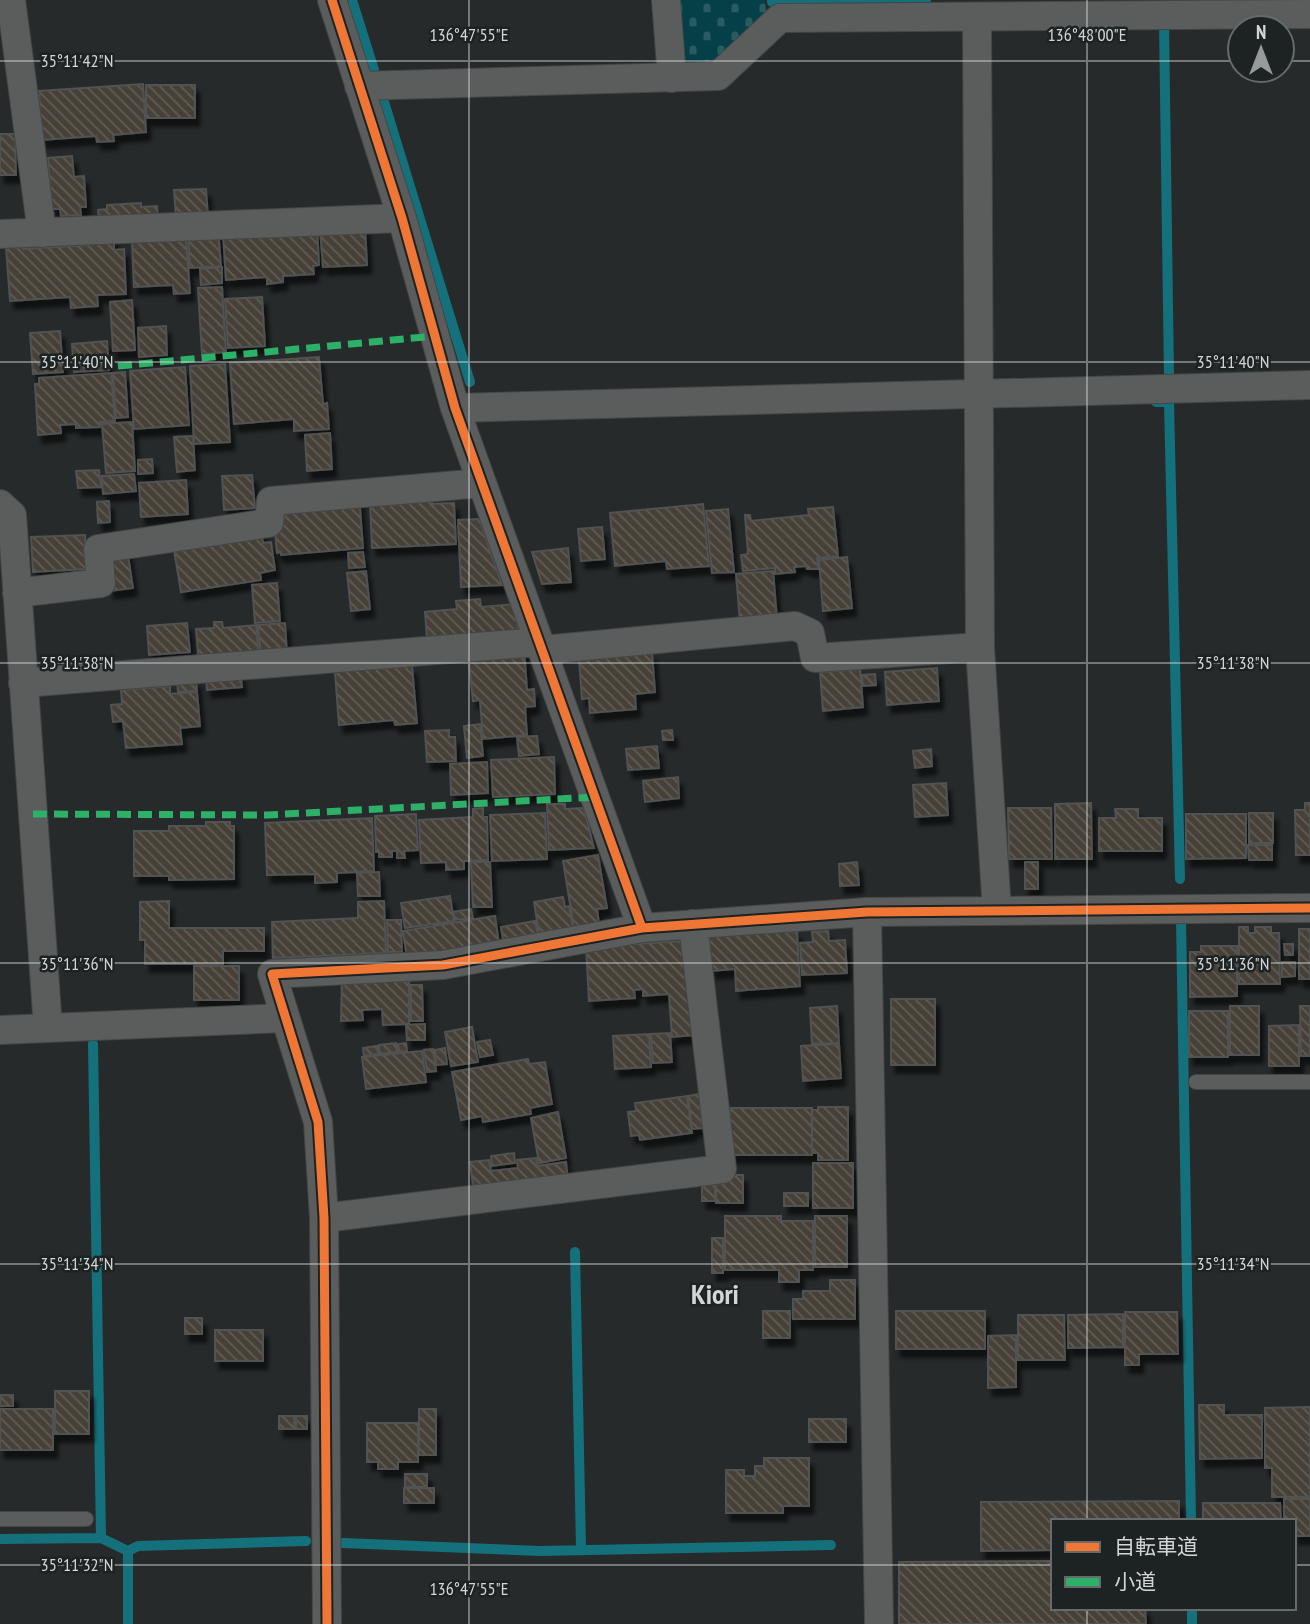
<svg xmlns="http://www.w3.org/2000/svg" width="1310" height="1624" font-family="'PT Sans Narrow','Noto Sans JP',sans-serif">
  <style>
    .cemetery { fill: url(#cemetery-stones) }
    .lines { fill: none; stroke-linecap: round; stroke-linejoin: round }
    .stream { stroke: #14717c; stroke-width: 10 }
    .building { fill: url(#building-back-hatch); stroke: #515252; stroke-width: 2; filter: url(#shadow) }
    .lane-casing { stroke: #434646; stroke-width: 16 }
    .street-casing { stroke: #434646; stroke-width: 30 }
    .lane { stroke: #5b5d5d; stroke-width: 14 }
    .street { stroke: #5b5d5d; stroke-width: 28 }
    .quiet { stroke: #2db169; stroke-width: 7; stroke-dasharray: 14 7; stroke-linecap: butt }
    .cycleway-casing { stroke: #1d2222; stroke-width: 13 }
    .cycleway { stroke: #f07635; stroke-width: 9 }
    .ticks { fill: none; stroke: #d3d6d6; stroke-width: 2; stroke-opacity: 0.45 }
    .labels { text-anchor: middle; dominant-baseline: central; stroke-width: 5; stroke-linejoin: round; paint-order: stroke }
    .quarter-label { font-size: 28px; font-weight: bold; fill: #d3d6d6; stroke: #1d2222 }
    .ticks-label { font-size: 18px; text-anchor: middle; fill: #d3d6d6; stroke: #1d2222; stroke-width: 5; stroke-linejoin: round; paint-order: stroke }
  </style>
  <defs>
    <pattern id="cemetery-stones" width="16" height="16" patternUnits="userSpaceOnUse" patternTransform="scale(1.75)"><rect width="16" height="16" fill="#054048"/><path d="M2 7V4a2 2 0 0 1 4 0v3zM10 15v-3a2 2 0 0 1 4 0v3z" fill="#295b62"/></pattern>
    <pattern id="building-back-hatch" width="6" height="6" patternUnits="userSpaceOnUse" patternTransform="scale(1.75)"><rect width="6" height="6" fill="#464138"/><path d="M-1 5l2 2M0 0l6 6M5-1l2 2" fill="none" stroke="#605c54"/></pattern>
    <filter id="shadow"><feDropShadow dx="4.5" dy="8" stdDeviation="2" flood-color="#0009"/></filter>
  </defs>
  <rect width="100%" height="100%" fill="#272a2b"/>
  <!-- cemetery -->
  <path class="cemetery" d="M674 0H765L766 12 715 61 685 62 679 57Z"/>
  <g class="lines">
    <!-- stream -->
    <path class="stream" d="M352 0 374 70
      M772 0V2L926 0
      M1164 23 1169 377
      M384 102 470 382
      M1156 402H1169L1180 879
      M1181 919 1191 1521
      M93 1044 101 1538
      M575 1252 581 1549
      M0 1539 101 1538 128 1551V1624
      M343 1543 540 1551 831 1545
      M128 1551 138 1546 306 1541
      M1192 1608V1624"/>
  </g>
  <!-- building -->
  <path class="building" d="M143 84 146 132 113 135 114 141 97 142 96 136 42 140 39 91Z
    M146 85H195V118H146Z
    M0 134H15L16 175H0Z
    M72 156 74 177 84 176 86 207H80L81 215 61 216 60 209H52L48 158Z
    M206 189 208 217 176 219 174 190Z
    M141 203V207L157 206 158 220 99 223 98 210 107 209V205Z
    M317 223 319 265 313 266 314 274 283 276V282L267 284V277L226 280 223 233Z
    M365 226 367 265 323 267 320 228Z
    M218 229 221 266 190 268 188 231Z
    M114 237V250L124 249 126 294 97 295 98 306 71 308 70 297 10 301 6 247 22 246 23 249 86 245 85 240Z
    M186 238 190 293 174 294 173 285 134 287 132 241Z
    M222 267V283L201 285 200 269Z
    M222 287 226 352 202 354 198 288Z
    M262 297 265 346 228 348 225 299Z
    M132 300 135 350 113 351 110 302Z
    M166 326 167 355 139 357 138 328Z
    M60 331 63 372 33 374 30 333Z
    M107 341 109 370 74 372 72 344Z
    M319 357 323 404 327 403 329 429 294 431V419L234 424 230 363Z
    M225 364 230 442 194 444 190 366Z
    M185 367 189 425 134 429 130 371Z
    M125 372 128 417 116 418 113 373Z
    M111 373 115 421 100 422V427L76 428V424L60 425 61 433 38 435 35 384H39V378Z
    M132 422 135 471 106 473 102 424Z
    M330 433 332 469 307 471 305 435Z
    M193 436 195 470 177 472 174 437Z
    M152 459 153 473 138 474V460Z
    M99 470 101 487 78 488 76 471Z
    M134 474 136 491 103 494 102 476Z
    M252 475 255 508 224 510 222 476Z
    M186 480 188 514 141 517 139 483Z
    M359 495 363 548 281 555V552L277 553 273 508Z
    M432 498V504L454 503 456 544 372 548 370 501Z
    M109 501 110 522 98 523 97 502Z
    M703 504 709 566 667 569 666 561 615 566 610 513Z
    M833 507 838 556 817 558 818 569H807L806 566 794 567 795 572 775 574V568L743 571 741 555 748 554 745 515H750L751 521 809 515 808 509Z
    M728 509 734 572 712 573 706 511Z
    M479 519 502 585 461 587 458 520Z
    M602 527 605 559 581 561 578 529Z
    M261 530 263 543 271 542 275 570 260 573 261 580 181 592 173 544Z
    M85 535 86 569 33 572 31 537Z
    M568 548 571 582 542 584 532 552Z
    M127 549 133 588 110 591 104 553Z
    M363 552 365 567 349 568 348 553Z
    M847 557 852 608 823 611 819 560Z
    M366 571 370 609 351 611 347 573Z
    M773 571 777 619 740 622 736 574Z
    M277 583 280 621 255 623 252 585Z
    M480 599 481 607 515 604 518 630 427 638 425 612 457 609 456 601Z
    M214 622H222L223 628 256 625 259 658 199 663 196 629 214 628Z
    M187 623 190 652 149 655 147 626Z
    M285 623 287 655 261 657 258 625Z
    M524 648 527 690 534 689 535 706 525 707 527 735 483 739 480 700 473 701 468 653Z
    M652 653 655 692 635 694 636 709 590 713 589 698 582 699 579 659Z
    M412 666 417 723 395 725 394 720 339 725 335 672Z
    M937 668 939 701 887 705 885 672Z
    M860 669 863 707 823 711 820 672Z
    M240 671 242 687 207 690 206 674Z
    M875 674 876 685 863 686 862 675Z
    M196 679 197 691 178 692 177 680Z
    M170 686V694L197 692 200 726 180 728 182 744 126 748 123 721 113 722 111 705 122 704 121 690Z
    M480 724 483 756 467 758 464 726Z
    M449 730V737H455L456 761 427 762 425 731Z
    M672 730 673 740H663L662 731Z
    M537 736 539 754 519 756 517 737Z
    M657 746 659 768 628 770 626 749Z
    M931 749 932 766 915 768 913 751Z
    M554 757 555 794 493 797 491 760Z
    M487 762 488 793 451 795 450 764Z
    M678 777 679 798 645 802 643 781Z
    M946 783 948 815 915 817 913 785Z
    M1091 803 1092 859H1055V804Z
    M1305 803H1310V855H1296L1295 810H1305Z
    M547 804H565V809L584 808 594 848 549 850Z
    M483 808V817H487L488 860 464 861V869L446 870V862L421 863 419 820 473 817V809Z
    M1008 808H1051L1052 859H1009Z
    M1115 809H1138V818H1162V851H1099V818H1116Z
    M545 813 547 859 492 861 490 815Z
    M1249 813H1273V843H1249Z
    M416 814 418 850 404 851 405 858H397V851H392V857H379V852H376L375 816Z
    M1186 814H1246V858L1186 859Z
    M372 818 374 871 337 873V882L315 883V874L267 875 265 823Z
    M206 822H230V826H234V879L169 880V876H134V831H169V826H206Z
    M1248 845H1272V860H1249Z
    M598 855 607 908 597 909 599 924 574 928 563 861Z
    M471 862H490L492 907H473Z
    M857 862 859 885 840 886 839 864Z
    M1025 862H1038V889H1025Z
    M379 872 380 896H358L357 873Z
    M450 896 454 921 405 928 401 903Z
    M563 897 565 907 569 906 573 929 539 934 534 902Z
    M169 901V928H264V951H223V964H145V940H140V902Z
    M384 901 386 953 273 958 272 922 358 918V902Z
    M471 909 473 918 455 920 453 912Z
    M495 916 499 944 407 958 403 931Z
    M387 920H401L402 952H388Z
    M535 921 538 934 503 940 501 927Z
    M1239 927H1248V933H1255V927H1271V933H1279L1280 984H1239Z
    M1299 929H1310V979H1299Z
    M797 931 800 986 736 991 735 969 711 971 709 936Z
    M828 931 829 941 845 940 847 973 802 975 800 943 813 942 812 932Z
    M683 941 694 1035 672 1037 669 994 643 996V989L634 990 635 998 589 1001 586 947Z
    M1284 944H1293V955H1285Z
    M1201 946H1237V996L1190 997V952H1201Z
    M1282 962H1295V976L1282 977Z
    M194 966H239V1000H194Z
    M342 977 409 979V1024L383 1025 382 1009 362 1010 363 1020 341 1021Z
    M411 985H422L423 1021H411Z
    M891 999H935V1065H891Z
    M837 1006 839 1043 812 1044 810 1008Z
    M1230 1006H1259V1055H1230Z
    M1300 1006H1310V1056H1301Z
    M1189 1011H1228V1057H1189Z
    M425 1024V1040H407L406 1025Z
    M1299 1025V1066H1269V1026Z
    M472 1027 478 1062 451 1066 445 1032Z
    M670 1033 672 1062 653 1063 651 1034Z
    M649 1034 651 1067 615 1069 613 1036Z
    M490 1040 493 1055 480 1057 477 1042Z
    M396 1043 397 1052 379 1054V1045Z
    M406 1043 407 1051 399 1052 398 1044Z
    M839 1044 841 1078 803 1081 801 1046Z
    M377 1046 378 1054 364 1056 363 1048Z
    M445 1048 447 1064 436 1065 435 1050Z
    M433 1049 436 1071 427 1072 424 1050Z
    M422 1051 426 1082 366 1089 362 1057Z
    M528 1059 529 1064 545 1062 552 1104 530 1108 531 1114 483 1122 482 1116 461 1120 452 1072Z
    M699 1094 703 1128 692 1129 688 1096Z
    M687 1096 692 1133 640 1140 639 1135 631 1136 628 1112 636 1111 635 1103Z
    M818 1107H848V1160H818V1153H812V1110H818Z
    M730 1108H812V1155H730Z
    M558 1112 566 1158 539 1163 531 1118Z
    M514 1153 515 1163 492 1166 491 1156Z
    M536 1158 537 1166 566 1162 568 1181 474 1193 470 1162 489 1160 491 1171 518 1168 517 1160Z
    M813 1163H853V1208H813Z
    M716 1175H743V1203H716Z
    M702 1184H715V1201H702Z
    M784 1193H808V1206H784Z
    M725 1216H781V1221H813V1270H799V1282H779V1270H725Z
    M815 1216H847V1267H815Z
    M712 1238H723V1273H712Z
    M830 1280H855V1319H793V1299H803V1291H830Z
    M763 1311H790V1338H763Z
    M896 1311H985V1349H896Z
    M1125 1312H1177L1178 1354H1139V1365H1125Z
    M1123 1314V1347L1068 1348V1315Z
    M1018 1315H1064L1065 1360H1018Z
    M185 1318H202V1334H185Z
    M215 1330H263V1361H215Z
    M1016 1335V1387L988 1388V1336Z
    M55 1391H89V1434H55Z
    M0 1395H13V1406H0Z
    M1199 1405H1224V1415H1262V1458L1200 1459Z
    M1310 1407V1497H1272V1468H1265V1408Z
    M0 1409H53V1450H0Z
    M419 1409H436V1455H419Z
    M279 1416H294V1429H279Z
    M296 1416H307V1429H296Z
    M809 1419H846V1442H809Z
    M367 1423H418V1462H398V1469H378V1462H367Z
    M764 1458H809V1506H783V1513H726V1470H744V1476H755V1466H764Z
    M405 1474H427V1487H405Z
    M404 1488H434V1503H404Z
    M1284 1499H1310V1536H1294V1521H1284Z
    M1179 1501V1521H1053V1550L981 1551V1502Z
    M1203 1503H1280L1281 1521H1203Z
    M1053 1561V1608H1145L1146 1624H899V1562Z"/>
  <g class="lines">
    <!-- lane casing -->
    <g class="lane-casing">
      <path id="lane" d="M1196 1082H1310
        M0 1519H86"/>
    </g>
    <!-- street casing -->
    <g class="street-casing">
      <path id="street" d="M11 0 42 233
        M332 0 402 218 455 408 642 928
        M666 0 672 78
        M977 17 980 647 997 911
        M359 86 718 76 780 18 1310 14
        M0 234 402 218
        M455 408 1310 385
        M0 504 12 515 48 1028
        M17 593 101 583 98 549 269 523 271 501 482 483
        M543 650 795 626 810 633 815 658 980 647
        M23 683 539 642
        M867 912 879 1624
        M0 1030 285 1018
        M324 1218 722 1169 693 924
        M327 1624 324 1218 318 1122 272 974 443 965 642 928 867 912 1310 908"/>
    </g>
    <!-- lane -->
    <use href="#lane" class="lane"/>
    <!-- street -->
    <use href="#street" class="street"/>
    <!-- quiet -->
    <path class="quiet" d="M118 366 435 336
      M33 814 268 815 595 797"/>
    <!-- cycleway casing -->
    <g class="cycleway-casing">
      <path id="cycleway" d="M332 0 402 218 455 408 642 928
        M327 1624 324 1218 318 1122 272 974 443 965 642 928 867 912 1310 908"/>
    </g>
    <!-- cycleway -->
    <use href="#cycleway" class="cycleway"/>
  </g>
  <!-- ticks -->
  <path class="ticks" d="M469 0V1624M1087 0V1521M0 61H1240M1282 61H1310M0 362H1310M0 663H1310M0 963H1310M0 1264H1310M0 1565H1053M1294 1565H1310M1087 1608V1624"/>
  <g class="labels">
    <!-- quarter labels -->
    <g class="quarter-label">
      <text x="715" y="1293">Kiori</text>
    </g>
  </g>
  <g class="ticks-label">
    <text x="469" y="41">136°47'55"E</text>
    <text x="1087" y="41">136°48'00"E</text>
    <text x="77" y="67">35°11'42"N</text>
    <text x="77" y="368">35°11'40"N</text>
    <text x="1233" y="368">35°11'40"N</text>
    <text x="77" y="669">35°11'38"N</text>
    <text x="1233" y="669">35°11'38"N</text>
    <text x="77" y="970">35°11'36"N</text>
    <text x="1233" y="970">35°11'36"N</text>
    <text x="77" y="1270">35°11'34"N</text>
    <text x="1233" y="1270">35°11'34"N</text>
    <text x="77" y="1571">35°11'32"N</text>
    <text x="469" y="1595">136°47'55"E</text>
  </g>
  <!-- legend -->
  <rect x="1051" y="1519" width="245" height="91" fill="#1d2222" stroke="#666a6a" stroke-width="2"/>
  <rect x="1065" y="1542" width="35" height="10" fill="#f07635" stroke="#666a6a" stroke-width="2"/>
  <text x="1114" y="1554" font-size="21" fill="#d3d6d6">自転車道</text>
  <rect x="1065" y="1577" width="35" height="10" fill="#2db169" stroke="#666a6a" stroke-width="2"/>
  <text x="1114" y="1589" font-size="21" fill="#d3d6d6">小道</text>
  <!-- north arrow -->
  <g transform="translate(1261 49)"><circle r="33" fill="#1d2222" stroke="#666a6a" stroke-width="2"/>
  <path d="M0-5L12 26L0 18L-12 26Z" fill="#979a9a"/>
  <text y="-10" font-size="19" font-weight="bold" text-anchor="middle" fill="#d3d6d6">N</text>
  </g>
</svg>
